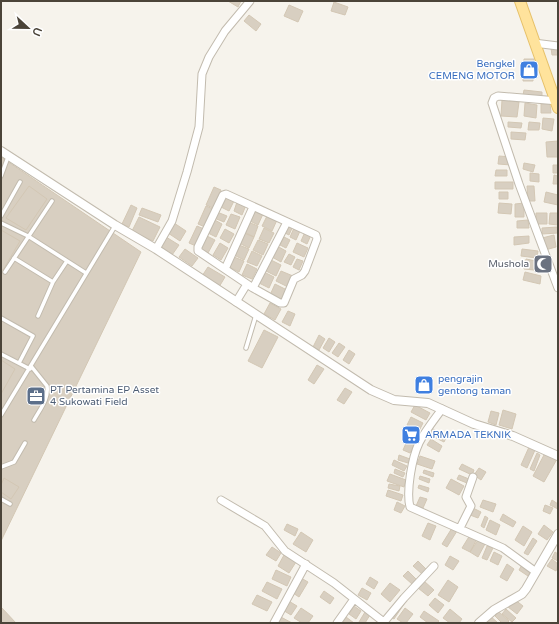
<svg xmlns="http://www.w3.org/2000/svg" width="559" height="624" font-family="'Varela Round',sans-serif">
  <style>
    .building { fill: #d8cfc1; stroke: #d3c7b4 }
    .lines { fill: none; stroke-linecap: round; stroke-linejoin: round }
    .service-casing { stroke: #c2bbae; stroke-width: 5.5 }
    .minor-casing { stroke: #c2bbae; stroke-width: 9 }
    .tertiary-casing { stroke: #c2bbae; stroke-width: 10 }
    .primary-casing { stroke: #e6c16a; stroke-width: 12 }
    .service { stroke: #fff; stroke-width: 3.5 }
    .minor { stroke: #fff; stroke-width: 7 }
    .tertiary { stroke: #fff; stroke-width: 8 }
    .primary { stroke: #ffe39c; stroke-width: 10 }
    .labels { text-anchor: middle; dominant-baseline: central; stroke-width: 3; stroke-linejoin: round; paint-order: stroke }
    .shop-label { font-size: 10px; fill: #366cbe; stroke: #fff; text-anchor: start }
    .worship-label { font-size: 10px; fill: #5b616d; stroke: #fff; text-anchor: end }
    .service-label { font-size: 10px; fill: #4e5e75; stroke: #fff; text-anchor: start }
  </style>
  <rect width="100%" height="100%" fill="#f6f3ec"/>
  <!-- building -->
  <path class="building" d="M228 1H241L238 7Z
    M334 2 348 7 345 15 331 11Z
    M289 5 303 11 298 22 284 16Z
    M249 15 261 24 256 31 244 21Z
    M551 48H558V55H552Z
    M524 59H534L533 81H523Z
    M524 90 542 92V97L523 95Z
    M502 100 519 102 517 117 501 116Z
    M525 103 537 105 536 118 524 116Z
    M550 103 551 113H541V104Z
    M543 118 554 119 552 131 542 129Z
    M508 122 522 123 521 128 508 127Z
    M529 122 540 123 539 130H528Z
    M511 132 526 133 525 140 511 139Z
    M558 141V157H547L546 142Z
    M499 156 511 157V165L498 164Z
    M1 157 141 252 1 541Z
    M524 163 535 165 533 172 523 169Z
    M553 165H558V173H553Z
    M496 170H507V176H495Z
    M530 173 539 174V182L530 181Z
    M554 175 558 176V184H553Z
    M495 182H513V189H495Z
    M29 186 47 199 26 230 6 218Z
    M527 186H534L535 201H528Z
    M214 187 221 190 213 208 206 205Z
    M499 192H508V199H499Z
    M546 192 558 195V205L544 202Z
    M224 196 234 201 229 211 219 206Z
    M237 202 246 205 242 215 234 211Z
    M499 203 512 204 511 214 498 213Z
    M524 203V217H515V204Z
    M131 205 137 208 129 227 122 224Z
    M206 206 213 209 205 227 198 224Z
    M142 208 161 215 158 222 139 215Z
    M253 210 263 214 258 225 248 220Z
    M217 212 227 216 224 222 214 218Z
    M536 213H547V224H536Z
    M550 213H558V225L549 224Z
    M231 214 240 217 235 229 226 225Z
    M267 216 277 220 272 231 262 226Z
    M139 217 160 227 153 241 132 231Z
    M213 219 222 224 216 237 206 232Z
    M528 220 529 228H517V221Z
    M248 222 258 226 254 237 244 232Z
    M174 223 186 231 180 241 168 233Z
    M287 223 293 226 289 235 283 232Z
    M197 226 204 229 196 246 189 243Z
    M557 227 558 233 542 234V228Z
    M264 228 274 233 269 243 259 239Z
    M294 228 300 231 296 240 290 237Z
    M225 229 234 234 229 243 220 238Z
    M1 230 20 241 3 270 1 269Z
    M305 232 311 235 307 244 301 241Z
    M244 233 254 237 249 248 239 243Z
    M205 235 215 240 208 253 198 248Z
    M554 235 556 247 545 250 542 238Z
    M529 236V243L514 245V237Z
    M166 237 179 245 172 255 160 247Z
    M284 237 290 240 286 248 280 245Z
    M258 240 268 244 263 255 253 250Z
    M220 243 228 248 221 260 213 255Z
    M297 243 308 248 304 257 293 252Z
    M239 245 249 249 244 260 234 255Z
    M277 246 286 251 281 262 272 257Z
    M185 249 198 258 192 266 179 257Z
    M522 249 538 251 537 258 521 256Z
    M252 251 262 256 257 266 247 262Z
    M289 254 295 257 291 265 284 262Z
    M234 257 244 261 239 272 229 267Z
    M269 259 281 265 276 276 264 270Z
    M297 259 303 261 299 270 293 267Z
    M526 259 536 261 534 270 524 269Z
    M540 260 547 262 548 268 539 266Z
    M247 264 257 269 252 279 242 275Z
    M208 267 225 277 219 287 202 276Z
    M262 271 274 277 269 288 257 282Z
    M281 271 293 276 288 287 276 281Z
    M525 272 541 276 540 284 523 280Z
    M275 284 287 290 282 301 270 295Z
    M270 303 281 309 275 320 264 314Z
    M288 311 295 314 290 326 282 322Z
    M264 330 278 337 262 368 248 361Z
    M319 335 325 339 319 350 313 347Z
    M329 338 335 342 329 352 323 348Z
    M339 343 345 347 338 357 332 353Z
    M349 350 355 354 349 364 343 360Z
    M1 360 15 369 1 394Z
    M317 365 324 369 314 384 308 380Z
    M422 377 429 379 426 393 419 391Z
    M345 388 352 392 344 404 337 400Z
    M415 405 430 413 426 420 411 412Z
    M503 410 516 414 512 429 499 425Z
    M491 411 499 413 496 425 488 422Z
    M411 417 423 423 419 431 407 425Z
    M407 428 418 434 414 441 403 436Z
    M433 429 447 436 444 442 430 435Z
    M431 439 442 446 439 452 427 445Z
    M407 441 415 444 410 453 403 450Z
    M529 447 535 450 527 468 521 465Z
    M537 453 540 455 534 471 530 469Z
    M545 453 557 459 544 482 533 476Z
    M399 455 410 459 408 463 398 460Z
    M420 456 435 461 432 469 417 464Z
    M394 460 407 466 404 471 392 465Z
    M462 464 474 470 472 475 459 469Z
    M479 468 486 472 481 480 474 475Z
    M395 469 405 473 403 477 394 473Z
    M424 470 434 473 433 477 423 473Z
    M390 474 406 480 404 487 387 481Z
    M459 475 469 479 467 483 457 479Z
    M420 476 430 479 429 483 419 479Z
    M4 478 19 487 11 499 1 492V485Z
    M451 479 464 486 459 495 446 488Z
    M389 484 400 486 399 491 388 488Z
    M419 485 429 488 428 492 418 488Z
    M388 490 403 495 401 501 386 496Z
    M420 497 427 499 423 508 416 506Z
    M483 500 496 504 493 512 480 507Z
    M552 500 558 504V509L550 505Z
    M397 502 405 506 401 513 394 510Z
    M545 505 553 508 550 514 543 511Z
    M473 508 481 512 478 518 470 515Z
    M503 514 516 522 513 527 500 520Z
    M485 516 488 518 484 528 481 526Z
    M490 520 500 525 496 535 486 530Z
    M428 523 436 526 430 540 422 536Z
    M287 524 298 529 295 536 284 530Z
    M544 525 553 532 547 540 538 534Z
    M523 526 532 532 524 546 515 540Z
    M452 528 457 531 447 547 442 544Z
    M301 532 313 540 306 552 293 544Z
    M470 535 477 539 470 552 462 548Z
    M533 538 537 541 528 555 524 553Z
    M478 540 485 544 478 557 470 552Z
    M487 546 493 548 487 560 482 558Z
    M272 547 281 553 276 561 266 555Z
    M494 552 502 556 498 565 490 561Z
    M555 552 558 554V561L552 558Z
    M284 555 296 562 289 573 278 566Z
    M450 556 459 561 453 570 445 565Z
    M552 559 558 564 556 571 547 566Z
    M418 561 426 569 422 574 413 566Z
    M523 563 532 569 528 576 519 570Z
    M507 564 514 569 507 581 500 577Z
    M276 570 291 577 287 586 272 579Z
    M408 571 416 579 412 584 403 576Z
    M370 577 378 582 374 589 366 584Z
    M301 578 308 582 299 597 293 593Z
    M448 580 458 587 449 602 438 595Z
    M424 581 434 590 428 596 418 588Z
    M267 582 282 589 277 599 262 591Z
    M390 583 400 590 390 602 381 594Z
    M362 588 371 593 367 600 358 595Z
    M324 591 334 598 330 604 320 597Z
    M257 595 272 602 267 611 252 604Z
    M435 598 444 605 438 613 429 605Z
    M514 599 523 606 517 614 508 607Z
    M287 600 297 606 291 615 281 609Z
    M398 601 404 604 394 619 389 616Z
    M354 606 361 611 356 619 349 614Z
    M1 607 16 623H1Z
    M301 608 313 616 308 623H302L294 618Z
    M405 608 413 614 406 623H403L397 619Z
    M450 609 462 619 459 623H450L443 618Z
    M506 609 516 618 512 622 502 614Z
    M424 611 439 621 437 623H428L420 617Z
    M365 612 370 615 365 623H360L359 622Z
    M499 612 509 621 507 623H502L495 616Z
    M489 615 498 623H488L485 620Z
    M279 616 292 623H275Z
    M346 617 354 623H342Z"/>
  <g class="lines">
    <!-- service casing -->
    <g class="service-casing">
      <path id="service" d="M1 176 8 157
        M1 216 20 182
        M1 223 28 236 86 273
        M14 258 53 282
        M5 272 52 201
        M38 316 53 282 67 261
        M1 318 33 336 19 363
        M246 348 256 315
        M1 354 30 369
        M31 366 47 386C49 399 40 409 34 420
        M1 415 115 226
        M1 467 14 462 25 443
        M1 499 10 504"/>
    </g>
    <!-- minor casing -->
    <g class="minor-casing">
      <path id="minor" d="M534 43 558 46
        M558 101 498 96 494 98 492 103 519 184 558 288
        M226 194 316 235 317 239 305 271 302 275 294 279 284 303H280L253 288 198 251V247L223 195Z
        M156 249 172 221 187 172 199 127 202 74 209 57 225 31 250 1
        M225 269 253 207
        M253 288 287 222
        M236 302 247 284
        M442 409C434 420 425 431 419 443 412 458 406 491 410 507L503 548 536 572
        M221 500 265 526 285 551 334 583 385 623
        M460 528 471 506 466 497 473 477
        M384 622 404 598 434 566
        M274 623 306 564
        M337 623 354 599"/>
    </g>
    <!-- tertiary casing -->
    <g class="tertiary-casing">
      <path id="tertiary" d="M1 151 115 225 156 249 371 390 394 400 428 403 474 424 513 436 558 456
        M479 623 494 610 522 594 526 589 558 534"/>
    </g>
    <!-- primary casing -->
    <g class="primary-casing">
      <path id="primary" d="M520 1 558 108"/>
    </g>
    <!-- service -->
    <use href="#service" class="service"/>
    <!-- minor -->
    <use href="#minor" class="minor"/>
    <!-- tertiary -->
    <use href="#tertiary" class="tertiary"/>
    <!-- primary -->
    <use href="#primary" class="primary"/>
  </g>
  <!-- icons -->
  <defs>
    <g id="shop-square" transform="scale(1)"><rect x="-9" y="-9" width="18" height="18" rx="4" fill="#3f7fe0" stroke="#fff"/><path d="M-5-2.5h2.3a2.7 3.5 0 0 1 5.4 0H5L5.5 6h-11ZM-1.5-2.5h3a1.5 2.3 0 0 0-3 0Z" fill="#fff"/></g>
    <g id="mosque-square" transform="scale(1)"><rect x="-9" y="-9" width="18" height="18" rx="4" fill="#6b7280" stroke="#fff"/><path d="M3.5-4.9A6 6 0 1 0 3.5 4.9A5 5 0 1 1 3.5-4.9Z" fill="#fff"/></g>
    <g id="office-square" transform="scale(1)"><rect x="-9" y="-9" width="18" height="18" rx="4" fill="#5c6f8a" stroke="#fff"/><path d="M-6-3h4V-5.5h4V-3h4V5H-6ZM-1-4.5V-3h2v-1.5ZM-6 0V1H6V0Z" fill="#fff"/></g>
    <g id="supermarket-square" transform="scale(1)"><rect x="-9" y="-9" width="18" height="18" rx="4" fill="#3f7fe0" stroke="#fff"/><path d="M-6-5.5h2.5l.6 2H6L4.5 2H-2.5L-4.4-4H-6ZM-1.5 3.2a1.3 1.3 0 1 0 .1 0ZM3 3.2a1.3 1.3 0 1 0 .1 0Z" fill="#fff"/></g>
  </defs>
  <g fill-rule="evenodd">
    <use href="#shop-square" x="529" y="70"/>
    <use href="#mosque-square" x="543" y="264"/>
    <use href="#shop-square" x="424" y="385"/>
    <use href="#office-square" x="36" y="396"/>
    <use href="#supermarket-square" x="411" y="435"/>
  </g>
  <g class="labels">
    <!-- shop labels -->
    <g class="shop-label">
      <text x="515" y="64" text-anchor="end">Bengkel<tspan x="515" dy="12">CEMENG MOTOR</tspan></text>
      <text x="438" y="379">pengrajin<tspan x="438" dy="12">gentong taman</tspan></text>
      <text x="425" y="435">ARMADA TEKNIK</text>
    </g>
    <!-- worship labels -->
    <g class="worship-label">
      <text x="529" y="264">Mushola</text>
    </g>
    <!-- service labels -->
    <g class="service-label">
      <text x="50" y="390">PT Pertamina EP Asset<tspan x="50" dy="12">4 Sukowati Field</tspan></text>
    </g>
  </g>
  <!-- border -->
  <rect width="559" height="624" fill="none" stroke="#4b4439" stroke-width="4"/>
  <!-- north arrow -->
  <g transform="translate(28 28) rotate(112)" stroke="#ffffff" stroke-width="3" paint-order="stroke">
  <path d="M0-3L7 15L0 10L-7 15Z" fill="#4b4439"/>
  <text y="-6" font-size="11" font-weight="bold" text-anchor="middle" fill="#4b4439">U</text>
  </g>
</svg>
